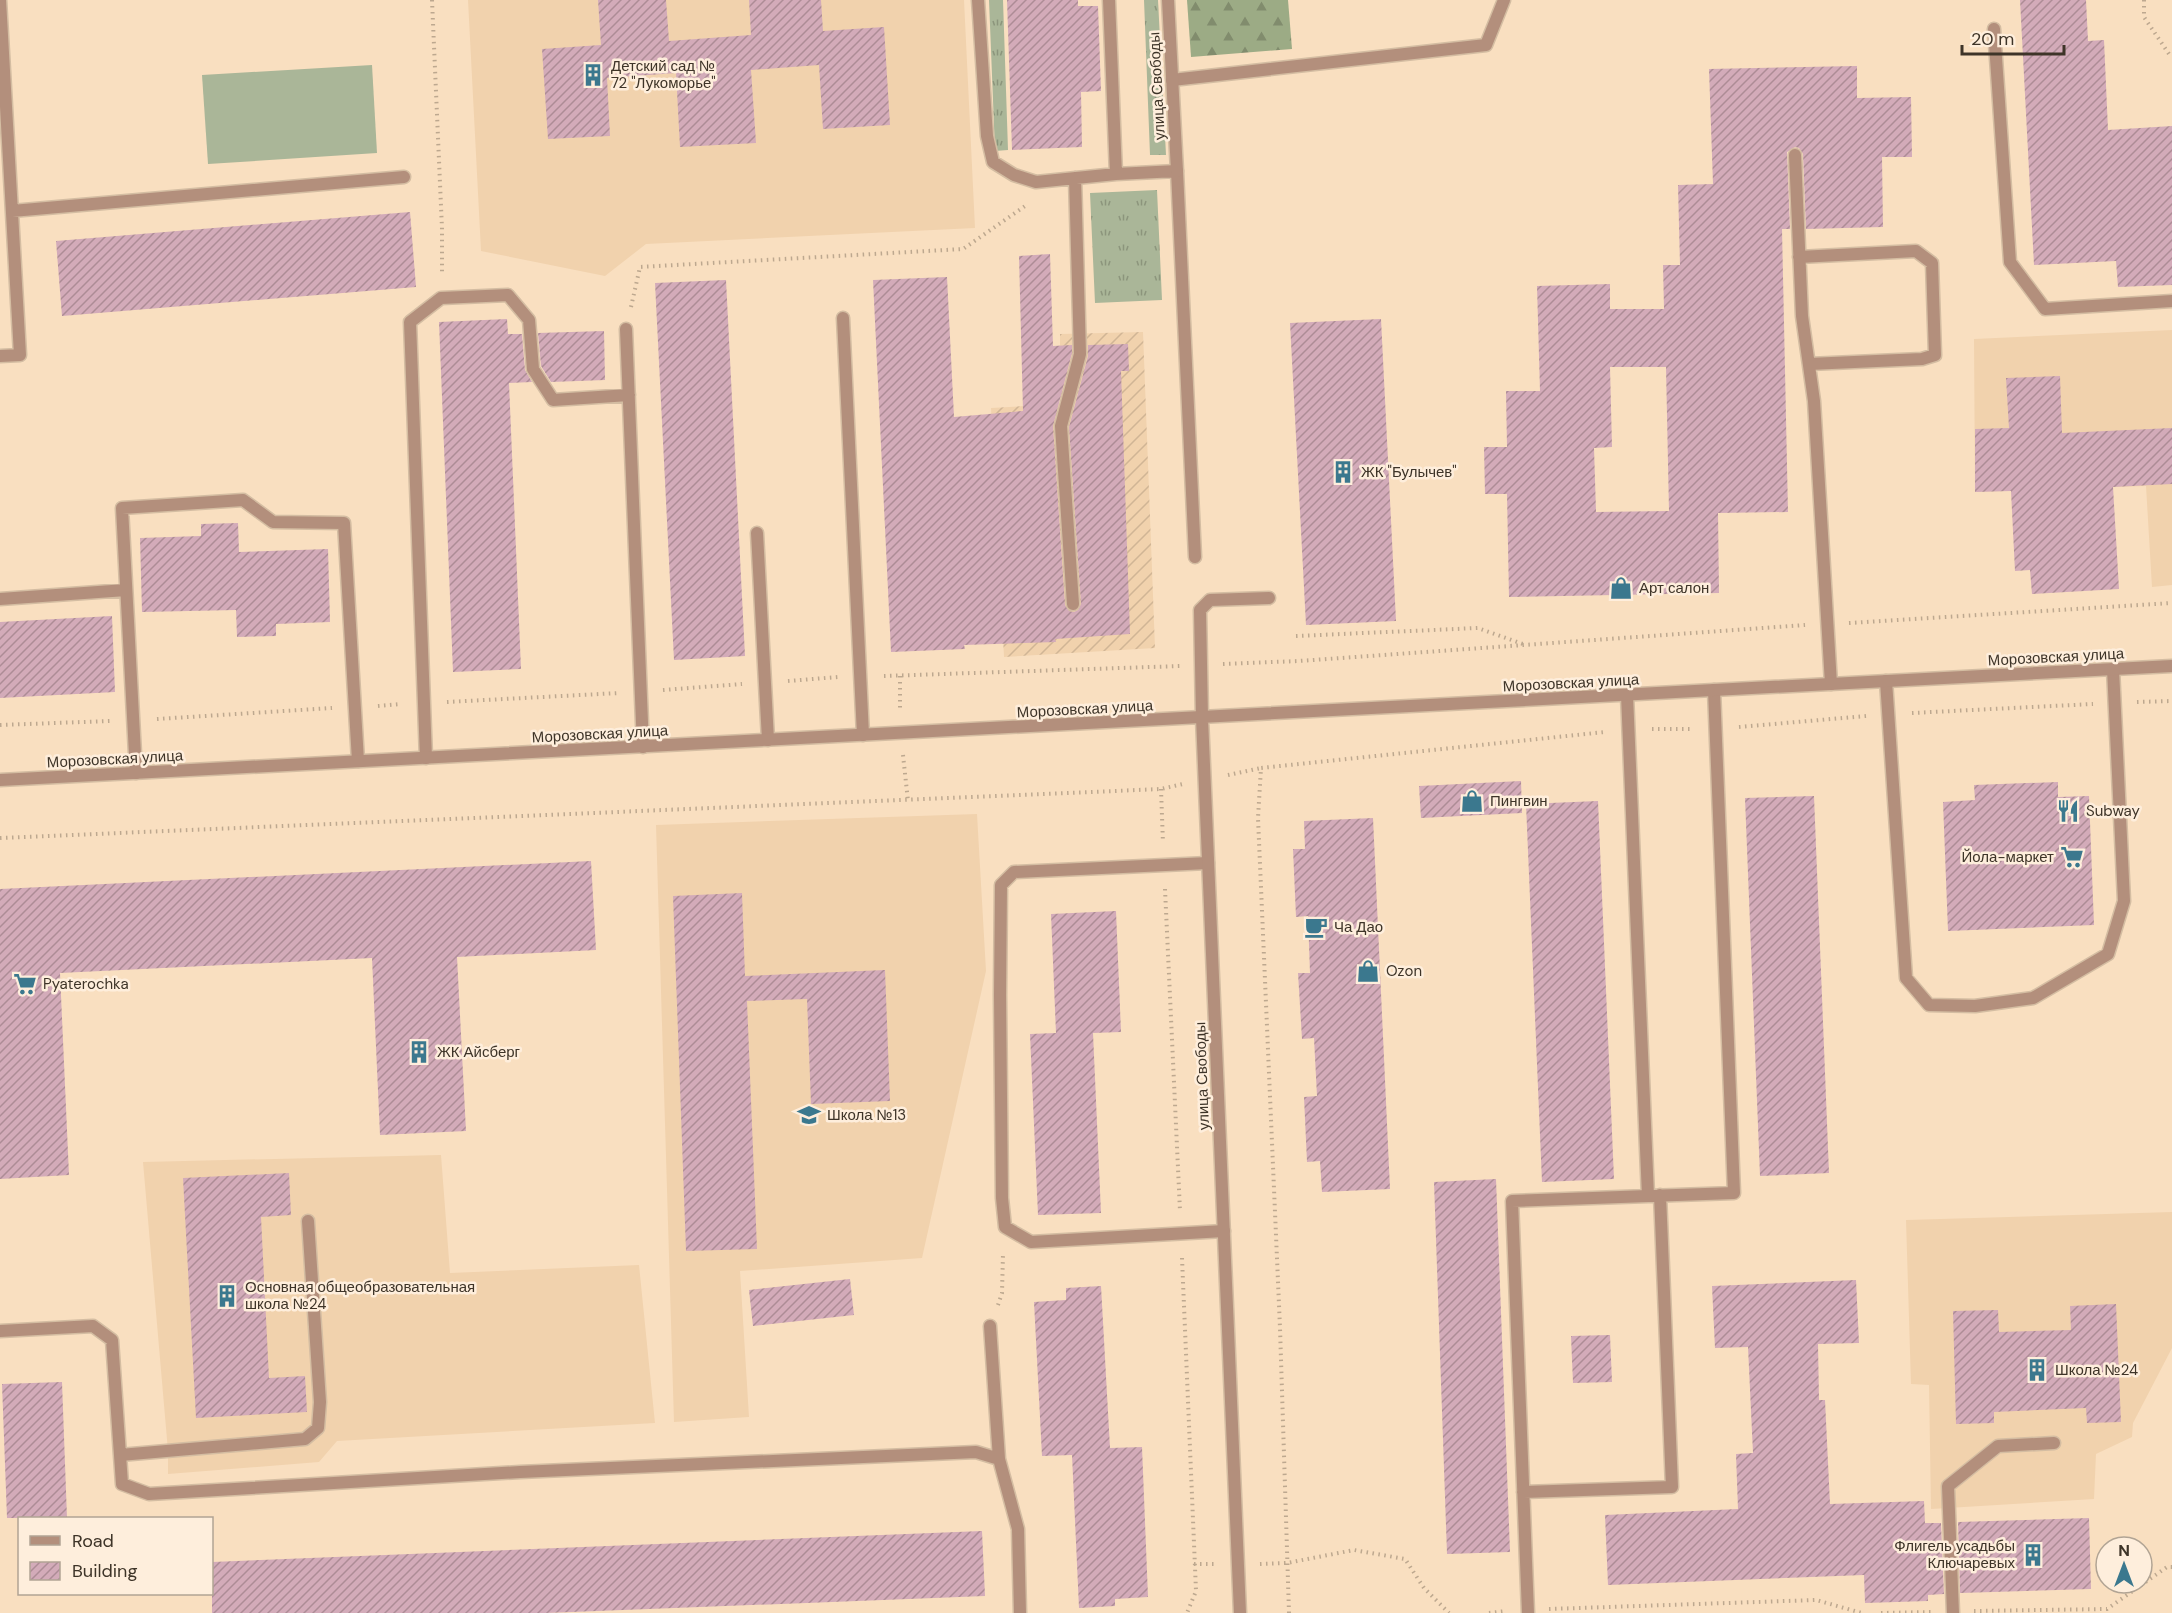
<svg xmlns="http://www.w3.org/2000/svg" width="2172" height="1613" font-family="'DM Sans',sans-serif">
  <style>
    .built { fill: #f1d2ad }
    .industrial { fill: url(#industrial-furrows) }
    .grass { fill: url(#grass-tufts) }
    .forest { fill: url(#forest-firs) }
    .pitch { fill: #aab698 }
    .building { fill: url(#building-hatch); fill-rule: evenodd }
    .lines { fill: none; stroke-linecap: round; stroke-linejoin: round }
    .service-casing { stroke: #d4bda2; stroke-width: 15 }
    .minor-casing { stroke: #d4bda2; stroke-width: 15 }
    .path { stroke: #bda88f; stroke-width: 4; stroke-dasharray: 1.5 4.5; stroke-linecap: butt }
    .service { stroke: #b38f7c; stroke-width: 12 }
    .minor { stroke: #b38f7c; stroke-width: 12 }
    .labels { text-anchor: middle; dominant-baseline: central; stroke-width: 5; stroke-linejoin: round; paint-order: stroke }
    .poi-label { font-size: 15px; fill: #3e3428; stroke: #feeedc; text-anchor: start }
    .street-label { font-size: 15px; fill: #3e3428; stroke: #feeedc }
  </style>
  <defs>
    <pattern id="industrial-furrows" width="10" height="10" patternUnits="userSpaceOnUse" patternTransform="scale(1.5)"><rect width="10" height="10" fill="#f1d2ad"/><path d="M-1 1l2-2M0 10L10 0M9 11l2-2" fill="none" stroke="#d0b595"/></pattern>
    <pattern id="grass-tufts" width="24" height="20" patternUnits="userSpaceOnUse" patternTransform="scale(1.5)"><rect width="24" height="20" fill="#aab698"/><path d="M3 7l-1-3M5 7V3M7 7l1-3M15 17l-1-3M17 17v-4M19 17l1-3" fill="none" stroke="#8c957c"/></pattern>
    <pattern id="forest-firs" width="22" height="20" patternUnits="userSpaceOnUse" patternTransform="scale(1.5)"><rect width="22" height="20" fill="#9cab85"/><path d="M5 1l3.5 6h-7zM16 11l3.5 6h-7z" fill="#818c6d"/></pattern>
    <pattern id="building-hatch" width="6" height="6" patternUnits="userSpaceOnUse" patternTransform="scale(1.5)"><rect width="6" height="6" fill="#d3abb9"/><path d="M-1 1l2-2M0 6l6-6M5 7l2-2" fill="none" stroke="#ad8c96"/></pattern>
  </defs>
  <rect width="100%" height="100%" fill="#f9dfc0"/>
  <!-- built -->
  <path class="built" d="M468 0H964L975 228 646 244 605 276 481 251Z
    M2172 330V585L2152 587 2146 486 1975 492 1974 339Z
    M977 814 986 971 922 1258 740 1271 749 1417 674 1422 656 825Z
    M441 1155 450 1273 639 1265 655 1423 337 1441 319 1462 168 1474V1451L143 1162Z
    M2172 1212V1348L2133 1423 2132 1437 2096 1454 2094 1499 1931 1509 1929 1385 1911 1384 1906 1220Z"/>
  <!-- industrial -->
  <path class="industrial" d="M1143 332 1155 648 1004 657 991 408 1060 404V334Z"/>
  <!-- grass -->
  <path class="grass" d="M989 0H1003L1008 150 995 151Z
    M1144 0H1158L1166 155H1150Z
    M1157 190 1162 300 1095 303 1090 193Z"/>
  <!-- forest -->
  <path class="forest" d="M1187 0H1288L1292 49 1191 57Z"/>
  <!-- pitch -->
  <path class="pitch" d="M372 65 377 153 208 164 202 75Z"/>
  <!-- building -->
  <path class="building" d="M598 0H666L669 41 751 35 749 0H821L823 31 884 27 890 125 823 129 819 65 751 70 756 143 680 147 676 73 607 78 610 136 548 139 542 49 601 45Z
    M1007 0H1078V6H1098L1101 91 1081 92 1082 147 1012 150Z
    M2020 0H2086L2088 41 2104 40 2108 130 2172 126V285L2118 287 2116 261 2034 265Z
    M1857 66V98L1911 97 1912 157H1882L1883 227 1806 229 1803 154 1799 148 1795 147 1787 152 1790 229H1782L1788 512 1718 513 1719 593 1509 597 1507 494H1485L1484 447H1507L1506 391H1540L1537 286 1610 284V309H1664L1663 265H1680L1678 185 1713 184 1709 69ZM1610 367H1666L1669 511 1596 512 1594 448 1612 447Z
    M410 212 416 287 62 316 56 241Z
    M1050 254 1053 346 1072 345V353L1053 426 1065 605 1069 611 1074 612 1078 610 1081 604 1069 427 1088 356V345L1128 344 1129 371H1121L1130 634 1055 639 1056 642 964 645 965 649 891 652 873 280 947 277 954 417 1023 411 1019 256Z
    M726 280 745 656 674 660 655 283Z
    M507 319 508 334H522L525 370 532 382 509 383 521 669 453 672 439 322Z
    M1381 319 1396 621 1306 625 1290 323Z
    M604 331 605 380 551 382 541 366 538 333Z
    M2060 376 2062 433 2172 428V484L2113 487 2119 589 2032 594 2030 570 2015 571 2011 491 1975 492V429L2009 428 2006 378Z
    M238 523 239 552 328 549 330 622 276 624V636L237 637 236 610 142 612 140 538 201 536V524Z
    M112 616 115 692 0 698V622Z
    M1521 781 1522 813 1421 818 1419 786Z
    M2058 782V797L2089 796 2094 925 1948 931 1943 802 1975 800 1974 785Z
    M1814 796 1829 1173 1760 1176 1745 798Z
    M1598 801 1614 1179 1542 1182 1526 804Z
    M1373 818 1390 1189 1322 1192 1320 1161 1307 1162 1304 1097 1317 1096 1314 1038 1302 1039 1298 973H1310L1308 916 1296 917 1293 849H1305L1304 821Z
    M591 861 596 950 457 957 466 1131 380 1135 372 958 60 973 69 1175 0 1179V889Z
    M742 893 745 976 885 970 890 1101 811 1104 807 999 747 1001 757 1249 686 1251 673 896Z
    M1116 911 1121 1032 1093 1033 1101 1213 1038 1215 1030 1034 1056 1033 1051 914Z
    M289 1173 291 1215 261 1217 269 1378 305 1376 307 1412 196 1418 183 1178Z
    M1496 1179 1510 1552 1447 1554 1434 1182Z
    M850 1279 854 1315 753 1326 749 1290Z
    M1856 1280 1859 1343 1818 1344 1819 1400H1825L1830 1504 1924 1501 1925 1523H1941L1944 1594 1928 1595V1601L1865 1603 1864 1575 1608 1585 1605 1515 1738 1509 1736 1454 1753 1453 1748 1347 1715 1348 1712 1286Z
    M1101 1286 1110 1448 1142 1447 1148 1597 1115 1599V1606L1079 1608 1072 1455 1042 1456 1034 1302 1066 1300V1288Z
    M2116 1304 2121 1422 2087 1423 2086 1408 1994 1412V1423L1956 1424 1953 1311 1998 1310 1999 1332 2071 1330 2070 1306Z
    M1610 1335 1612 1382 1573 1383 1571 1336Z
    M62 1382 67 1518H7L2 1384Z
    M2089 1518 2091 1589 1960 1593 1958 1522Z
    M982 1531 985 1596 546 1613H212V1562Z"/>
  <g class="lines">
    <!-- service casing -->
    <g class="service-casing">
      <path id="service" d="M978 0 987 136 993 162 1014 175 1036 182 1116 174
        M1109 0 1116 174 1177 171 1195 557
        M1994 29 2010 262 2045 309 2172 301
        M1172 80 1486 45 1504 0
        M1795 155 1802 316 1814 401 1831 684
        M12 211 404 177
        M1799 257 1916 251 1932 263 1935 355 1922 359 1809 364
        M843 318 863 735
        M626 329 643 747
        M0 356 20 355 0 0
        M757 533 768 740
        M0 599 126 590
        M1073 604 1061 426 1080 354 1075 178
        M1886 681 1906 978 1929 1005 1975 1006 2033 998 2108 954 2124 901 2113 669
        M1202 718 1200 610 1210 600 1269 598
        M426 758 410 322 441 298 508 295 529 320 533 369 553 400 629 395
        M136 773 122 508 243 500 273 522 344 523 358 761
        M1208 863 1014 872 1001 885 1000 995 1002 1198 1005 1227 1031 1242 1224 1231
        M1648 1196 1734 1193 1714 690
        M990 1326 999 1459
        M0 1331 93 1326 112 1340 122 1484 149 1494 520 1472 976 1452 999 1459 1018 1529 1020 1613
        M120 1455 305 1439 318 1428 320 1402 308 1221
        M1523 1492 1672 1487 1660 1195
        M1528 1613 1512 1201 1648 1196 1627 695
        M1953 1613 1948 1486 1998 1446 2054 1443"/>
    </g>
    <!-- minor casing -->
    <g class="minor-casing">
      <path id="minor" d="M1168 0 1177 171
        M1202 718 1240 1613
        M0 780 2172 666"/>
    </g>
    <!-- path -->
    <path class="path" d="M432 0 442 229V275
      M2144 0V17L2171 57
      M631 307 640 267 963 249 1028 204
      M1849 623 2172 603
      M1296 636 1478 628 1523 644
      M1223 664 1299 661 1805 625
      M884 676 1180 666
      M900 676V709
      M788 681 838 677
      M663 690 742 684
      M447 702 619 693
      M2137 702 2172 701
      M378 706 401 704
      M1912 713 2093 704
      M157 719 332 708
      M0 725 110 721
      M1739 727 1866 716
      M1652 729H1692
      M903 755 908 801
      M1228 775 1261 768
      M1161 789 1163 843
      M0 838 1161 789 1183 784
      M1165 889 1180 1211
      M1182 1258 1196 1591 1187 1613
      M998 1305 1002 1293 1003 1254
      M1194 1564H1216
      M1260 1564 1287 1563 1354 1550 1405 1559 1424 1588 1449 1613
      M1549 1609 1816 1600 1862 1613
      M1974 1611 2107 1609 2167 1567H2172
      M1289 1613 1280 1328 1258 818 1261 768 1605 732
      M1489 1613 1506 1611
      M1881 1613 1931 1612"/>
    <!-- service -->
    <use href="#service" class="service"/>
    <!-- minor -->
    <use href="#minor" class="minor"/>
  </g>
  <!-- icons -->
  <defs>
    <g id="building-bare" transform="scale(1.8)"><path d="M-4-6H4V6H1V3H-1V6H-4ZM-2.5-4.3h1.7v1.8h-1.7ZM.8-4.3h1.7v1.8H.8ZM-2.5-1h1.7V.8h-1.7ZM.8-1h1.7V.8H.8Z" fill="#3b788e" stroke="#feeedc" stroke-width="2.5" paint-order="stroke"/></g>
    <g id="shop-bare" transform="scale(1.8)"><path d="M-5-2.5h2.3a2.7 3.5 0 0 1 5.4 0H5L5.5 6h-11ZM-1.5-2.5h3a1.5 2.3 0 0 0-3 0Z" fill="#3b788e" stroke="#feeedc" stroke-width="2.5" paint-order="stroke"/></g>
    <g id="restaurant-bare" transform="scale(1.8)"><path d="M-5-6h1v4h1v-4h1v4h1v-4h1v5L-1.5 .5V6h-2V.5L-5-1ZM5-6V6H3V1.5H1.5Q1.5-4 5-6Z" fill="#3b788e" stroke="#feeedc" stroke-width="2.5" paint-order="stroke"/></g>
    <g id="supermarket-bare" transform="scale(1.8)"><path d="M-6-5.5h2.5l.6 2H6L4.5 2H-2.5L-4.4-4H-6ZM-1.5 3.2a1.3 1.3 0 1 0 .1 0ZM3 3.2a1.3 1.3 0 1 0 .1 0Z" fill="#3b788e" stroke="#feeedc" stroke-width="2.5" paint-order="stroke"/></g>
    <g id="cafe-bare" transform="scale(1.8)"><path d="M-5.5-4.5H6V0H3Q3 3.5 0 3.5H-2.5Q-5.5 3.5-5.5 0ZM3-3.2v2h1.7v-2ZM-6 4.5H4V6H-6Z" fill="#3b788e" stroke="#feeedc" stroke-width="2.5" paint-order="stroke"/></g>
    <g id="school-bare" transform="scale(1.8)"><path d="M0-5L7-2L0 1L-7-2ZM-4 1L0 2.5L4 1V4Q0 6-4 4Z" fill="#3b788e" stroke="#feeedc" stroke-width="2.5" paint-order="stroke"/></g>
  </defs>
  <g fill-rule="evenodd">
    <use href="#building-bare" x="593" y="75"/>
    <use href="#building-bare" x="1343" y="472"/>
    <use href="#shop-bare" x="1621" y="588"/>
    <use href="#shop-bare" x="1472" y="801"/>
    <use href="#restaurant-bare" x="2068" y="811"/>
    <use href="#supermarket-bare" x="2072" y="857"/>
    <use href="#cafe-bare" x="1316" y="927"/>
    <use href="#shop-bare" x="1368" y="971"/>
    <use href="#supermarket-bare" x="25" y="984"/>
    <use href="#building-bare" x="419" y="1052"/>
    <use href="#school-bare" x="809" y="1115"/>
    <use href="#building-bare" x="227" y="1296"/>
    <use href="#building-bare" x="2037" y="1370"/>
    <use href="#building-bare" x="2033" y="1555"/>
  </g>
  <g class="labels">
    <!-- poi labels -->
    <g class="poi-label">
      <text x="611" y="66">Детский сад №<tspan x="611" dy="17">72 "Лукоморье"</tspan></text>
      <text x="1361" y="472">ЖК "Булычев"</text>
      <text x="1639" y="588">Арт салон</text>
      <text x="1490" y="801">Пингвин</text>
      <text x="2086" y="811">Subway</text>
      <text x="2054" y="857" text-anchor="end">Йола-маркет</text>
      <text x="1334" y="927">Ча Дао</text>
      <text x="1386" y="971">Ozon</text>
      <text x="43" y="984">Pyaterochka</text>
      <text x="437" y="1052">ЖК Айсберг</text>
      <text x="827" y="1115">Школа №13</text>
      <text x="245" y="1287">Основная общеобразовательная<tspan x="245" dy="17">школа №24</tspan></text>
      <text x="2055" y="1370">Школа №24</text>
      <text x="2015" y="1546" text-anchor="end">Флигель усадьбы<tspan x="2015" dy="17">Ключаревых</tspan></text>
    </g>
    <!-- street labels -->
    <g class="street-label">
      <text transform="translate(1157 86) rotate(-93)">улица Свободы</text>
      <text transform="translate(2056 657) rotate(-3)">Морозовская улица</text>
      <text transform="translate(1571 683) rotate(-3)">Морозовская улица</text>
      <text transform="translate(1085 709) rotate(-3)">Морозовская улица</text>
      <text transform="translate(600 734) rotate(-3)">Морозовская улица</text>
      <text transform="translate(115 759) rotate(-3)">Морозовская улица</text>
      <text transform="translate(1202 1076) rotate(-92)">улица Свободы</text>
    </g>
  </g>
  <!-- legend -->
  <rect x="18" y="1517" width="195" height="78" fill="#feeedc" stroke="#b1a494" stroke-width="1.5"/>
  <rect x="30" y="1536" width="30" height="9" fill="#b38f7c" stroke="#b1a494" stroke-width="1.5"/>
  <text x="72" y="1547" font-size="18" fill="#3e3428">Road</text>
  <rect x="30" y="1562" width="30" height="18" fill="url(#building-hatch)" stroke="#b1a494" stroke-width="1.5"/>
  <text x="72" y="1577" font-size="18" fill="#3e3428">Building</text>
  <!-- north arrow -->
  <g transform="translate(2124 1565)"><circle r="28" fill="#feeedc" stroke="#b1a494" stroke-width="1.5"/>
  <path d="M0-4.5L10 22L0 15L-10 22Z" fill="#3b788e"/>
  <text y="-9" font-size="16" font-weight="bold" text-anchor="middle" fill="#3e3428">N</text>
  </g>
  <!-- scale -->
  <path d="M1962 45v9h102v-9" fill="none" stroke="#3e3428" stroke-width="3"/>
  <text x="1971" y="45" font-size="18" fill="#3e3428" stroke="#feeedc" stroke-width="4.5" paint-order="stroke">20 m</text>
</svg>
